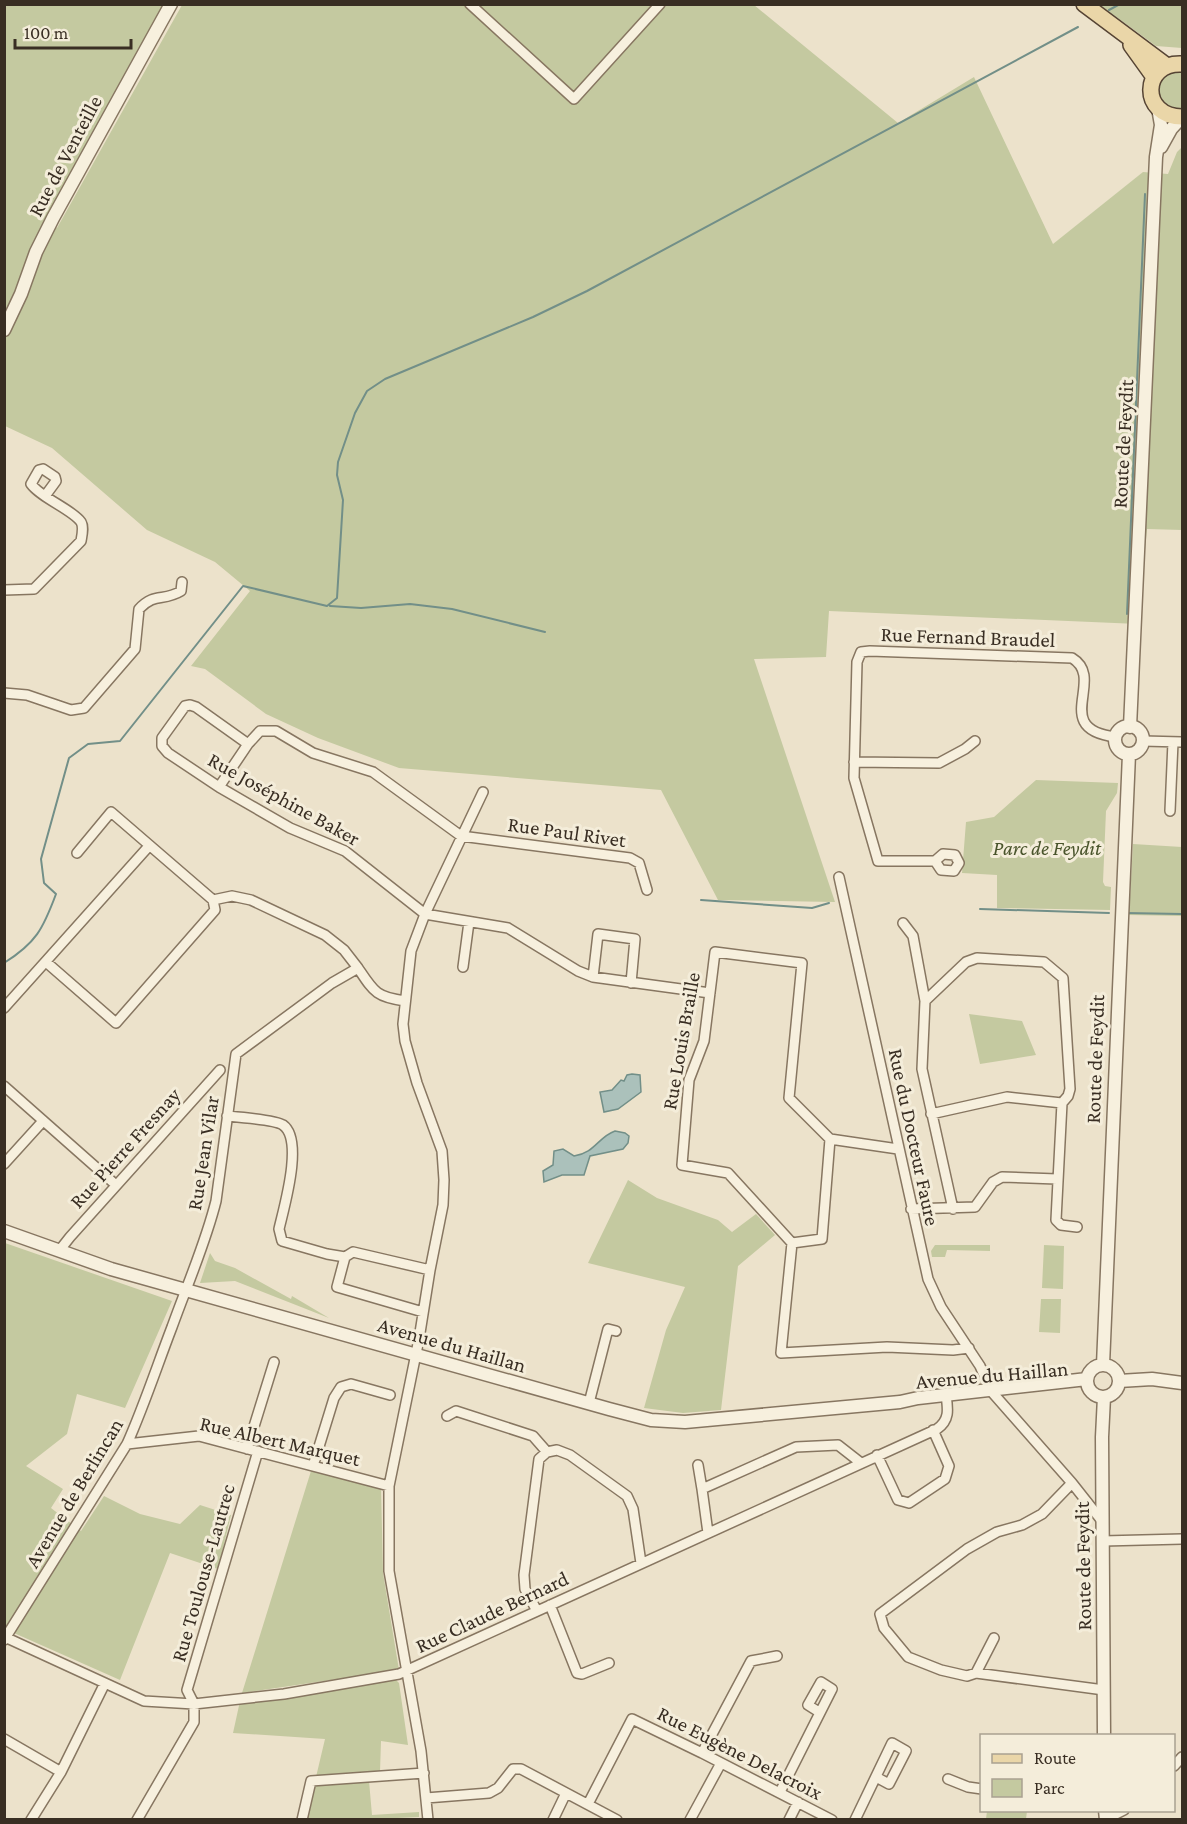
<svg xmlns="http://www.w3.org/2000/svg" width="1187" height="1824" font-family="'Crimson Pro',serif">
  <style>
    .green { fill: #c4c9a0 }
    .water { fill: #abc1bb; stroke: #728f88; stroke-width: 1.5 }
    .lines { fill: none; stroke-linecap: round; stroke-linejoin: round }
    .stream { stroke: #728f88; stroke-width: 2 }
    .minor-casing { stroke: #877661; stroke-width: 12 }
    .tertiary-casing { stroke: #877661; stroke-width: 15 }
    .primary-casing { stroke: #564434; stroke-width: 18 }
    .minor { stroke: #f7f0de; stroke-width: 9 }
    .tertiary { stroke: #f7f0de; stroke-width: 12 }
    .primary { stroke: #ead6a8; stroke-width: 15 }
    .labels { text-anchor: middle; dominant-baseline: central; stroke-width: 6; stroke-linejoin: round; paint-order: stroke }
    .street-label { font-size: 21px; fill: #392e23; stroke: #f4edda }
    .park-label { font-size: 21px; font-style: italic; fill: #49542b; stroke: #f4edda }
  </style>
  <rect width="100%" height="100%" fill="#ece2cb"/>
  <!-- green -->
  <path class="green" d="M5 5H163L47 218 57 228 182 5H754L898 123 974 77 1053 244 1143 172 1168 174 1177 152 1182 147V530L1147 529 1138 624 829 611 826 657 754 659 835 902 718 900 661 790 399 768 318 738 266 714 205 669 191 666 250 591 215 562 147 530 52 448 5 426Z
    M1100 5H1182V48L1156 46Z
    M1182 69V111C1158 108 1152 95 1165 74Z
    M1036 780 1118 783 1117 793 1106 811 1103 882 1105 886 1111 887 1110 910 997 908V875L962 873 966 822 994 817Z
    M1133 844 1182 847V916L1129 915Z
    M969 1014 1022 1021 1036 1055 980 1064Z
    M628 1180 657 1198 718 1220 732 1232 756 1214 775 1235 738 1266 721 1410 683 1413 644 1408 666 1330 685 1287 588 1263Z
    M5 1243 172 1301 125 1408 77 1394 67 1434 26 1466 63 1489 51 1508 81 1531 104 1496 140 1514 180 1524 200 1505 231 1515 218 1569 170 1553 120 1680 5 1629Z
    M935 1245H990V1251L947 1250 945 1257H932L931 1251Z
    M1044 1245 1064 1246 1063 1289 1042 1288Z
    M210 1253 215 1261 235 1268 291 1299 292 1296 329 1318 235 1281 200 1283Z
    M1041 1299H1061L1060 1333 1039 1332Z
    M311 1471 381 1488 383 1573 399 1670 242 1693Z
    M395 1679 399 1683 408 1745 381 1741 380 1772 316 1777 325 1739 233 1733 240 1701 292 1698 333 1688Z
    M369 1781 372 1815 419 1812V1817L376 1819 306 1820 314 1784Z
    M987 1811H1027L1026 1819H986Z"/>
  <!-- water -->
  <path class="water" d="M632 1074 640 1075 641 1092 618 1109 604 1112 600 1092 612 1090 621 1080 624 1081 627 1075Z
    M615 1131 625 1133 629 1136 628 1143 623 1149 590 1156 584 1175H562L544 1182 543 1171 553 1165 554 1151 563 1149 574 1156C595 1153 598 1137 615 1131Z"/>
  <g class="lines">
    <!-- stream -->
    <path class="stream" d="M1109 10 1120 4
      M330 606 361 608 410 604 452 609 545 632
      M1127 614 1145 194
      M701 900 812 908 829 903
      M980 909 1109 913
      M1126 913 1182 914
      M4 963C36 943 43 929 56 894L44 883 41 859 69 758 88 744 120 741 243 586 327 606 337 598 343 500 337 475 338 462 355 413 367 391 385 379 533 317 587 291 1078 27"/>
    <!-- minor casing -->
    <g class="minor-casing">
      <path id="minor" d="M470 4 574 99 660 4
        M4 590 34 589 81 541C82 535 84 527 81 522 73 510 41 498 31 484L39 470 43 469 55 477 56 481 45 496
        M4 693 27 695 71 710 84 708 135 649 139 609C155 592 163 602 181 591L182 582
        M1143 741 1182 742
        M854 762 939 763 965 749 975 741
        M219 787 248 744
        M1170 811 1173 742
        M77 853 111 812 213 900
        M935 861 941 870 954 871 959 863 955 855 943 854 935 861H878L854 778 857 662 861 652 870 651 1072 658C1107 679 1049 729 1116 737
        M839 877 928 1279 941 1307 980 1366 991 1391 1072 1483 1102 1521
        M647 890 639 863 630 858 461 836 373 772 313 753 276 731H260L248 744 196 707 190 705 185 706 162 738V746L168 753 219 787 290 828 345 851 425 914 508 928 578 971 593 977 710 993
        M213 900 232 896 251 900 325 935 344 950 358 968
        M903 923 913 936 925 1001 922 1069 953 1209
        M46 962 116 1023 215 910 213 900
        M463 967 469 922
        M593 977 598 934 635 939 631 983
        M925 1001 966 962 977 958 1044 962 1063 978 1070 1089 1068 1096 1062 1103 1056 1220 1061 1225 1077 1227
        M4 1008 149 846
        M4 1086 116 1185
        M931 1114 1007 1097 1062 1103
        M227 1116C238 1117 276 1120 283 1125 304 1140 284 1207 279 1229L282 1241 327 1254 345 1257
        M830 1139 822 1239 792 1243 781 1353 887 1347 953 1350 969 1348
        M4 1164 43 1121
        M911 1209 975 1207 993 1182 1002 1177 1057 1179
        M792 1243 728 1173 682 1165 689 1080 704 1041 715 952 802 963 789 1098 830 1139 898 1149
        M59 1251 70 1237 220 1070
        M423 1312 337 1287 345 1257 353 1252 430 1270
        M589 1403 608 1329 616 1331
        M447 1416 456 1411 533 1436 547 1452 539 1459 524 1575 525 1589 537 1611
        M127 1444 199 1436 389 1486
        M247 1449 274 1362
        M547 1452 557 1450 570 1455 627 1496 633 1509 641 1563
        M877 1455 898 1500 909 1503 945 1479 949 1466 933 1430
        M698 1465 702 1489
        M313 1466 334 1398 341 1387 351 1384 390 1395
        M1072 1483 1042 1514 1022 1525 997 1532 967 1549 880 1614 884 1628 908 1657 941 1670 967 1676 976 1673 1104 1690
        M708 1533 702 1489 796 1447 838 1445 861 1463
        M1103 1541 1182 1539
        M550 1605 577 1673 582 1674 609 1663
        M7 1638 144 1701 194 1704 284 1694 399 1674 937 1429C950 1420 948 1409 946 1395
        M4 1640 127 1444C144 1406 157 1366 172 1327 187 1285 205 1245 216 1201L236 1054 332 983 358 968C374 992 376 997 405 1001
        M976 1673 994 1638
        M4 1739 61 1772
        M702 1753 751 1661 777 1656
        M1174 1766 1182 1757
        M948 1779 968 1787 982 1789
        M780 1792 832 1689 821 1682 808 1705 819 1712
        M426 1798 489 1793 498 1788 513 1769H521L617 1820
        M588 1804 632 1719 702 1753 832 1820
        M1106 1819 1124 1810
        M31 1820 61 1772 105 1683
        M137 1820 194 1722V1704L187 1690 258 1451
        M302 1820 311 1781 424 1773
        M428 1820 421 1751 389 1571V1486L419 1339 430 1270 443 1205 444 1180 442 1151 417 1083 405 1041 403 1024 411 951 425 914 483 792
        M553 1820 566 1793
        M690 1820 721 1763
        M789 1820 798 1802
        M855 1820 892 1743 906 1751 889 1784 876 1777"/>
    </g>
    <!-- tertiary casing -->
    <g class="tertiary-casing">
      <path id="tertiary" d="M1161 147 1171 129 1182 117
        M4 330 21 294 36 252 53 218 171 4
        M1115 740a14 14 0 1 1 28 0a14 14 0 1 1-28 0Z
        M1130 727 1156 157 1161 125 1158 108
        M4 1231 111 1269 609 1409 651 1420 685 1422 900 1402 918 1398 1087 1379
        M1103 1365 1129 754
        M1087 1381a16 16 0 1 1 32 0a16 16 0 1 1-32 0Z
        M1119 1381 1152 1379 1182 1383
        M1104 1736 1102 1437 1104 1397
        M1105 1810 1106 1820"/>
    </g>
    <!-- primary casing -->
    <g class="primary-casing">
      <path id="primary" d="M1084 4 1167 66
        M1131 45 1154 77
        M1182 64C1141 62 1140 117 1182 117"/>
    </g>
    <!-- minor -->
    <use href="#minor" class="minor"/>
    <!-- tertiary -->
    <use href="#tertiary" class="tertiary"/>
    <!-- primary -->
    <use href="#primary" class="primary"/>
  </g>
  <g class="labels">
    <!-- street labels -->
    <g class="street-label">
      <text transform="translate(65 156) rotate(-62)">Rue de Venteille</text>
      <text transform="translate(1123 444) rotate(-87)">Route de Feydit</text>
      <text transform="translate(968 637) rotate(2)">Rue Fernand Braudel</text>
      <text transform="translate(284 799) rotate(29)">Rue Joséphine Baker</text>
      <text transform="translate(567 832) rotate(8)">Rue Paul Rivet</text>
      <text transform="translate(681 1041) rotate(-80)">Rue Louis Braille</text>
      <text transform="translate(1095 1059) rotate(-88)">Route de Feydit</text>
      <text transform="translate(914 1137) rotate(78)">Rue du Docteur Faure</text>
      <text transform="translate(125 1148) rotate(-48)">Rue Pierre Fresnay</text>
      <text transform="translate(203 1153) rotate(-81)">Rue Jean Vilar</text>
      <text transform="translate(452 1345) rotate(16)">Avenue du Haillan</text>
      <text transform="translate(992 1375) rotate(-5)">Avenue du Haillan</text>
      <text transform="translate(280 1441) rotate(13)">Rue Albert Marquet</text>
      <text transform="translate(74 1493) rotate(-59)">Avenue de Berlincan</text>
      <text transform="translate(1083 1566) rotate(-91)">Route de Feydit</text>
      <text transform="translate(203 1573) rotate(-74)">Rue Toulouse-Lautrec</text>
      <text transform="translate(492 1612) rotate(-25)">Rue Claude Bernard</text>
      <text transform="translate(740 1753) rotate(27)">Rue Eugène Delacroix</text>
    </g>
    <!-- park labels -->
    <g class="park-label">
      <text x="1047" y="848">Parc de Feydit</text>
    </g>
  </g>
  <!-- border -->
  <rect width="1187" height="1824" fill="none" stroke="#392e23" stroke-width="12"/>
  <!-- legend -->
  <rect x="980" y="1734" width="195" height="78" fill="#f4edda" stroke="#a9a191" stroke-width="1.5"/>
  <rect x="992" y="1754" width="30" height="9" fill="#ead6a8" stroke="#a9a191" stroke-width="1.5"/>
  <text x="1034" y="1764" font-size="18" fill="#392e23">Route</text>
  <rect x="992" y="1779" width="30" height="18" fill="#c4c9a0" stroke="#a9a191" stroke-width="1.5"/>
  <text x="1034" y="1794" font-size="18" fill="#392e23">Parc</text>
  <!-- scale -->
  <path d="M15 39v9h116v-9" fill="none" stroke="#392e23" stroke-width="3"/>
  <text x="24" y="39" font-size="18" fill="#392e23" stroke="#f4edda" stroke-width="4.5" paint-order="stroke">100 m</text>
</svg>
